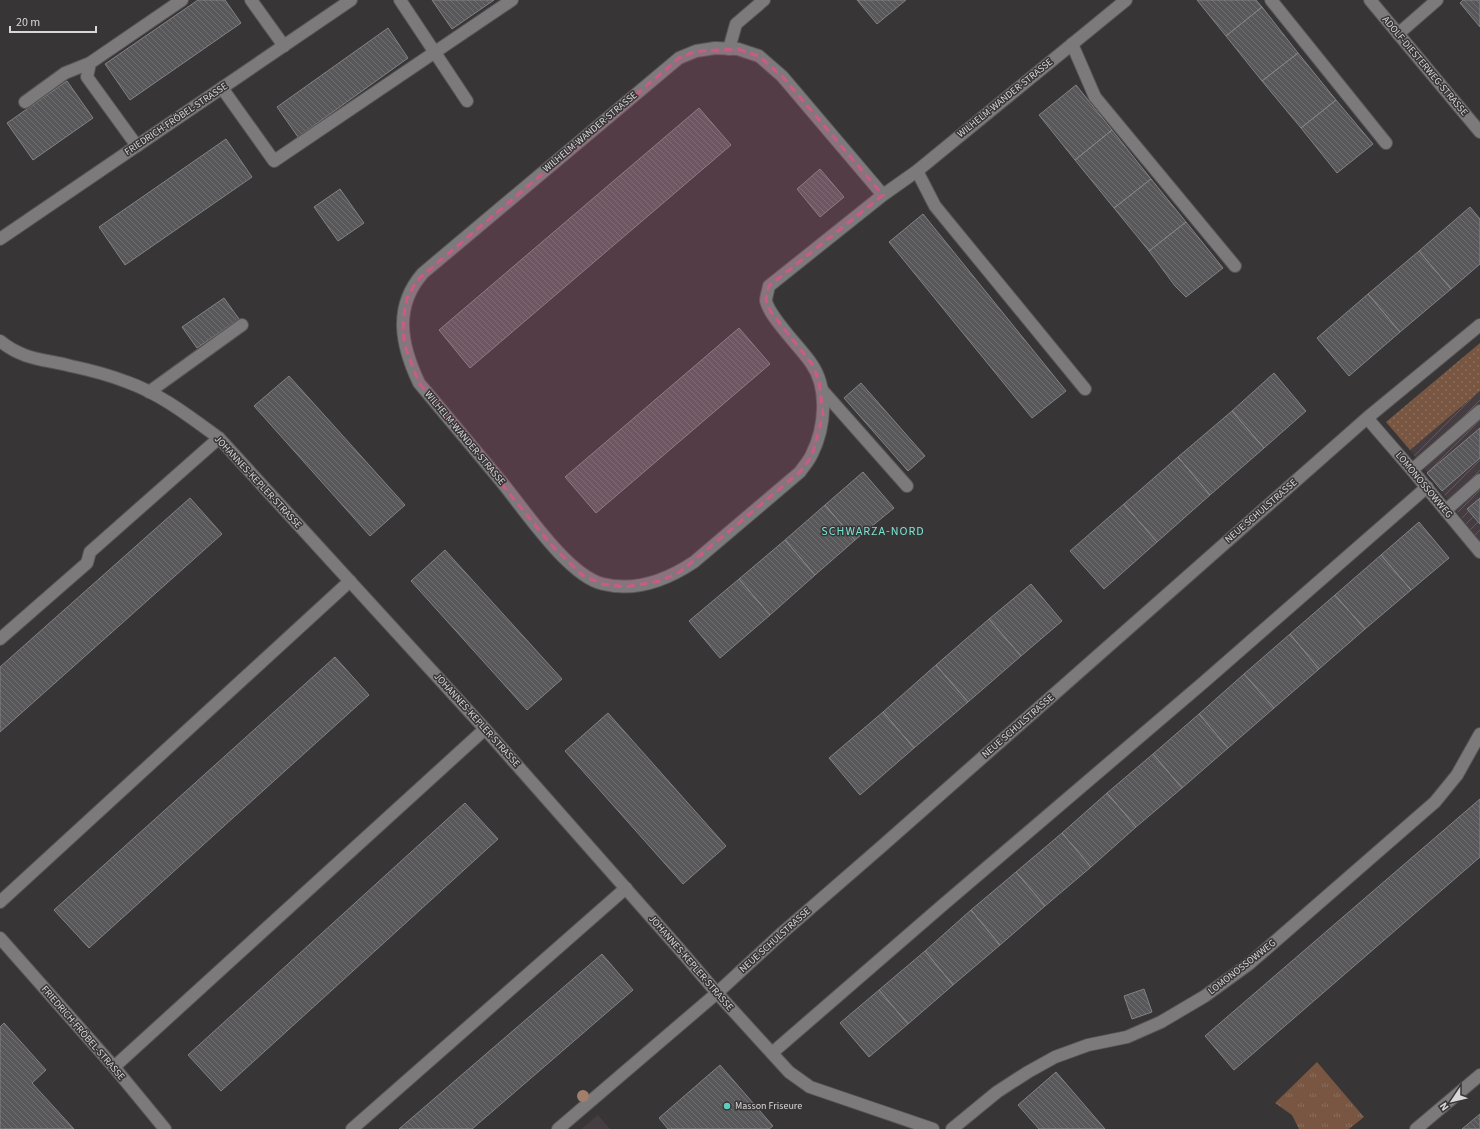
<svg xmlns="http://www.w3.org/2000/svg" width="1480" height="1129" font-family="'Source Sans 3',sans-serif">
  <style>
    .built { fill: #453d41 }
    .industrial { fill: url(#industrial-furrows) }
    .grass { fill: url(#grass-dots) }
    .park { fill: url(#park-tufts) }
    .building { fill: url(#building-back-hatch); stroke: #838284 }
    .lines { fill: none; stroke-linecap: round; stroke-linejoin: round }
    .lane-casing { stroke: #575456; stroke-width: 14 }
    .street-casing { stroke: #575456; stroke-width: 14 }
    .secondary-casing { stroke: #575456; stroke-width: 14 }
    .lane { stroke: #7c7a7b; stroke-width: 12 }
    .street { stroke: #7c7a7b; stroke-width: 12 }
    .secondary { stroke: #7c7a7b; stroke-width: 12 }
    .tree { fill: #a27f6a }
    .marked { fill: #ca5b87; fill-opacity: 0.2; stroke: #ca5b87; stroke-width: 3; stroke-dasharray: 8 5; stroke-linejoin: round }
    .poi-dot { fill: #5bcebc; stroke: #373536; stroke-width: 1.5 }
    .labels { text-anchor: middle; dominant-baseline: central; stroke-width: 3; stroke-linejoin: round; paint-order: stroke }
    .street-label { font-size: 10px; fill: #d9d7d8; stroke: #373536 }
    .poi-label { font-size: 10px; fill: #d9d7d8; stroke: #373536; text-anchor: start }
    .quarter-label { font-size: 12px; letter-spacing: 1px; fill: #7de4d3; stroke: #373536 }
  </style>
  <defs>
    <pattern id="industrial-furrows" width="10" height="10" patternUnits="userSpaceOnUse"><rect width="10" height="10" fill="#453d41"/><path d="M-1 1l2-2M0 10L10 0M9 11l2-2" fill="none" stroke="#5f585c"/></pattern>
    <pattern id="grass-dots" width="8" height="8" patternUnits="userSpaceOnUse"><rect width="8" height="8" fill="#785642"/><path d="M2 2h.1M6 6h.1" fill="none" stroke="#8b6e5d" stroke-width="1.8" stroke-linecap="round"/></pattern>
    <pattern id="park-tufts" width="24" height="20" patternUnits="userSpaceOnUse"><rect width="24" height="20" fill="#785642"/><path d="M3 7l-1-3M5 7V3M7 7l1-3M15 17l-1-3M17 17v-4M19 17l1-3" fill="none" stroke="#8b6e5d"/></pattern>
    <pattern id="building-back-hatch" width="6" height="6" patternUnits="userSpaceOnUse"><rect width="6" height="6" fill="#585759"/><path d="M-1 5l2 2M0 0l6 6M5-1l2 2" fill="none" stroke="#6f6e70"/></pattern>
  </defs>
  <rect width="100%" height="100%" fill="#373536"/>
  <!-- built -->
  <path class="built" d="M598 1115 610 1129H581Z"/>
  <!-- industrial -->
  <path class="industrial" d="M1480 391V542L1410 450Z"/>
  <!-- grass -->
  <path class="grass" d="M1480 343V391L1410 450 1386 422Z"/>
  <!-- park -->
  <path class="park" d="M1317 1062 1364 1117 1349 1129H1299L1292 1115 1275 1103Z"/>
  <!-- building -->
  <path class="building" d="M198 0H225L241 23 130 100 105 64Z
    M432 0H494L452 29Z
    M857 0H906L877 24Z
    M1197 0H1256L1262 7 1226 36Z
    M1463 0H1480V27L1460 3Z
    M1262 7 1298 53 1262 81 1226 36Z
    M388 28 408 58 298 137 277 107Z
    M1298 53 1336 100 1301 128 1262 81Z
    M67 81 93 118 33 160 7 123Z
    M1076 85 1112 130 1075 160 1039 115Z
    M1336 100 1373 144 1337 173 1301 128Z
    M699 108 731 145 470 368 439 330Z
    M1112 130 1151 179 1114 208 1075 160Z
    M226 139 252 177 125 265 99 227Z
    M820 169 844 197 820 217 797 189Z
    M1151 179 1186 222 1149 251 1114 208Z
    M340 189 364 223 338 241 314 207Z
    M1470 207 1480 219V264L1451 289 1419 251Z
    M923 214 1066 391 1032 418 889 242Z
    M1186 222 1223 268 1186 297 1175 286 1149 251Z
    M1419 251 1451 289 1400 332 1368 294Z
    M1368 294 1400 332 1349 376 1317 338Z
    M224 298 239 319 197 348 182 327Z
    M739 328 770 364 596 513 565 477Z
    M1274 373 1306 411 1264 448 1232 411Z
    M289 376 405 505 370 536 254 406Z
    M861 383 925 456 908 471 844 398Z
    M1232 411 1264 448 1210 495 1178 457Z
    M1480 428V458L1442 491 1427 473Z
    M1178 457 1210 495 1157 542 1124 504Z
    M863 472 894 508 855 540 825 505Z
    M190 498 222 534 0 732V667Z
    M1480 498V524L1467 509Z
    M1124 504 1157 542 1104 589 1070 551Z
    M825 505 855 540 815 575 785 540Z
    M1419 522 1449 558 1411 590 1381 555Z
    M785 540 815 575 770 615 739 579Z
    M445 550 562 679 527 710 411 581Z
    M1381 555 1411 590 1365 629 1335 595Z
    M739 579 770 615 720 658 689 621Z
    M1031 584 1062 621 1021 656 989 619Z
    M1335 595 1365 629 1319 669 1290 634Z
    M989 619 1021 656 968 702 936 665Z
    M1290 634 1319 669 1274 708 1244 674Z
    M335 657 369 695 89 948 54 910Z
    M936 665 968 702 914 748 883 712Z
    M1244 674 1274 708 1228 748 1199 714Z
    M883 712 914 748 860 795 829 758Z
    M608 713 726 846 683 884 565 751Z
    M1199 714 1228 748 1182 788 1153 754Z
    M1153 754 1182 788 1136 827 1107 793Z
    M1107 793 1136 827 1091 867 1062 833Z
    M1480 799V857L1234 1070 1205 1036Z
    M465 803 498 839 221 1091 188 1055Z
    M1062 833 1091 867 1045 906 1016 872Z
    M1016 872 1045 906 1000 945 971 910Z
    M971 910 1000 945 953 985 925 951Z
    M925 951 953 985 908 1024 879 990Z
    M602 954 633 990 472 1129H399Z
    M1144 989 1152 1012 1132 1019 1124 996Z
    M879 990 908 1024 869 1057 840 1023Z
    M4 1023 46 1070 32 1083 74 1129H0V1027Z
    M720 1065 773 1126 769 1129H668L659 1118Z
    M1056 1072 1105 1129H1039L1018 1105Z
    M1480 1114V1129H1462Z"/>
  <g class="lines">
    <!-- lane casing -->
    <g class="lane-casing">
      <path id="lane" d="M251 0 284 46
        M400 0 467 101
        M1271 0 1386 143
        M1398 34 1437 0
        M1072 44 1095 97 1235 266
        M729 49 736 24 764 0
        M222 88 274 161 512 0
        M25 102 65 73 90 63
        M137 146 87 77 90 63 182 0
        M917 171 935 206 1085 389
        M822 390 907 486
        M149 392 242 325
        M1412 470 1480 411
        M1446 510 1480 480
        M0 639 87 563 90 552 219 438
        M0 902 350 581
        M772 1053 944 904 1204 682 1427 487
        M114 1067 485 729
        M352 1129 626 888"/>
    </g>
    <!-- street casing -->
    <g class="street-casing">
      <path id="street" d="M1370 0 1480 132
        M883 195 782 76 759 56 738 49 715 48 696 51 679 58 423 273C393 307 401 345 419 383 446 415 473 448 500 480 524 509 568 576 603 584 635 592 667 580 694 562L800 472C804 466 809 461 812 454 825 428 829 388 811 363 801 348 770 318 766 301 766 297 768 291 769 286L883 195 917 171 1126 0
        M0 341C23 360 44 359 71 366 90 370 109 375 127 382 161 394 190 417 219 438L485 729 681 951 717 993 789 1072 810 1087 933 1129
        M1367 418 1412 470 1480 552
        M558 1129 717 993 782 933 881 847 1367 418 1480 325
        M952 1129 997 1092 1028 1072 1055 1057 1088 1045 1127 1037 1161 1022 1205 996 1249 964 1435 802 1457 775 1480 734
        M1416 1129 1480 1075"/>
    </g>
    <!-- secondary casing -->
    <g class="secondary-casing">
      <path id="secondary" d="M0 239 351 0
        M0 938 114 1067 165 1129"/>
    </g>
    <!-- lane -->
    <use href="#lane" class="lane"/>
    <!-- street -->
    <use href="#street" class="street"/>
    <!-- secondary -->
    <use href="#secondary" class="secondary"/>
  </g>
  <!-- trees -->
  <circle class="tree" cx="583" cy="1096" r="6"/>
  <!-- marked area -->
  <path class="marked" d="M738 49 759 56 782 76 883 195 769 286 766 300 771 312 812 364 819 380 823 415 812 456 800 472 680 572 660 581 625 587 602 584 582 575 553 547 419 383 404 344 403 319 407 298 417 280 679 58 696 51Z"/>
  <!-- markers -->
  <circle class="poi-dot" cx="727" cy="1106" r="4"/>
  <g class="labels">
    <!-- street labels -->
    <g class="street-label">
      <text transform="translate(1425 66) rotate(50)">ADOLF-DIESTERWEG-STRASSE</text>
      <text transform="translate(1005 98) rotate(-39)">WILHELM-WANDER-STRASSE</text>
      <text transform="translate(176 119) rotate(-34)">FRIEDRICH-FRÖBEL-STRASSE</text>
      <text transform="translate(590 132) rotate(-40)">WILHELM-WANDER-STRASSE</text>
      <text transform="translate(465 438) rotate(50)">WILHELM-WANDER-STRASSE</text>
      <text transform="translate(258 482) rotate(47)">JOHANNES-KEPLER-STRASSE</text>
      <text transform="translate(1424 485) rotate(50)">LOMONOSSOWWEG</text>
      <text transform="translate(1261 511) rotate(-41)">NEUE SCHULSTRASSE</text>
      <text transform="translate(477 720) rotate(48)">JOHANNES-KEPLER-STRASSE</text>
      <text transform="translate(1018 726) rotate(-41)">NEUE SCHULSTRASSE</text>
      <text transform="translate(775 940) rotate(-42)">NEUE SCHULSTRASSE</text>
      <text transform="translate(691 963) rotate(49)">JOHANNES-KEPLER-STRASSE</text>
      <text transform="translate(1242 967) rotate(-38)">LOMONOSSOWWEG</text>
      <text transform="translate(83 1033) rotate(49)">FRIEDRICH-FRÖBEL-STRASSE</text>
    </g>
    <!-- poi labels -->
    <g class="poi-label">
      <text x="735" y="1106">Masson Friseure</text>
    </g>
    <!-- quarter labels -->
    <g class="quarter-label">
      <text x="873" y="531">SCHWARZA-NORD</text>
    </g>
  </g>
  <!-- north arrow -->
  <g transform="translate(1452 1101) rotate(235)" stroke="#373536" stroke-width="3" paint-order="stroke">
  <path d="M0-3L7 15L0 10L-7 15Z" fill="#d9d7d8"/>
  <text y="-6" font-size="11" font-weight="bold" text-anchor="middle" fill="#d9d7d8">N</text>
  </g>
  <!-- scale -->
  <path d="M10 26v6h86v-6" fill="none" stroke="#d9d7d8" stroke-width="2"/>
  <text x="16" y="26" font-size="12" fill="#d9d7d8" stroke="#373536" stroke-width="3" paint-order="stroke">20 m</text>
</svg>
